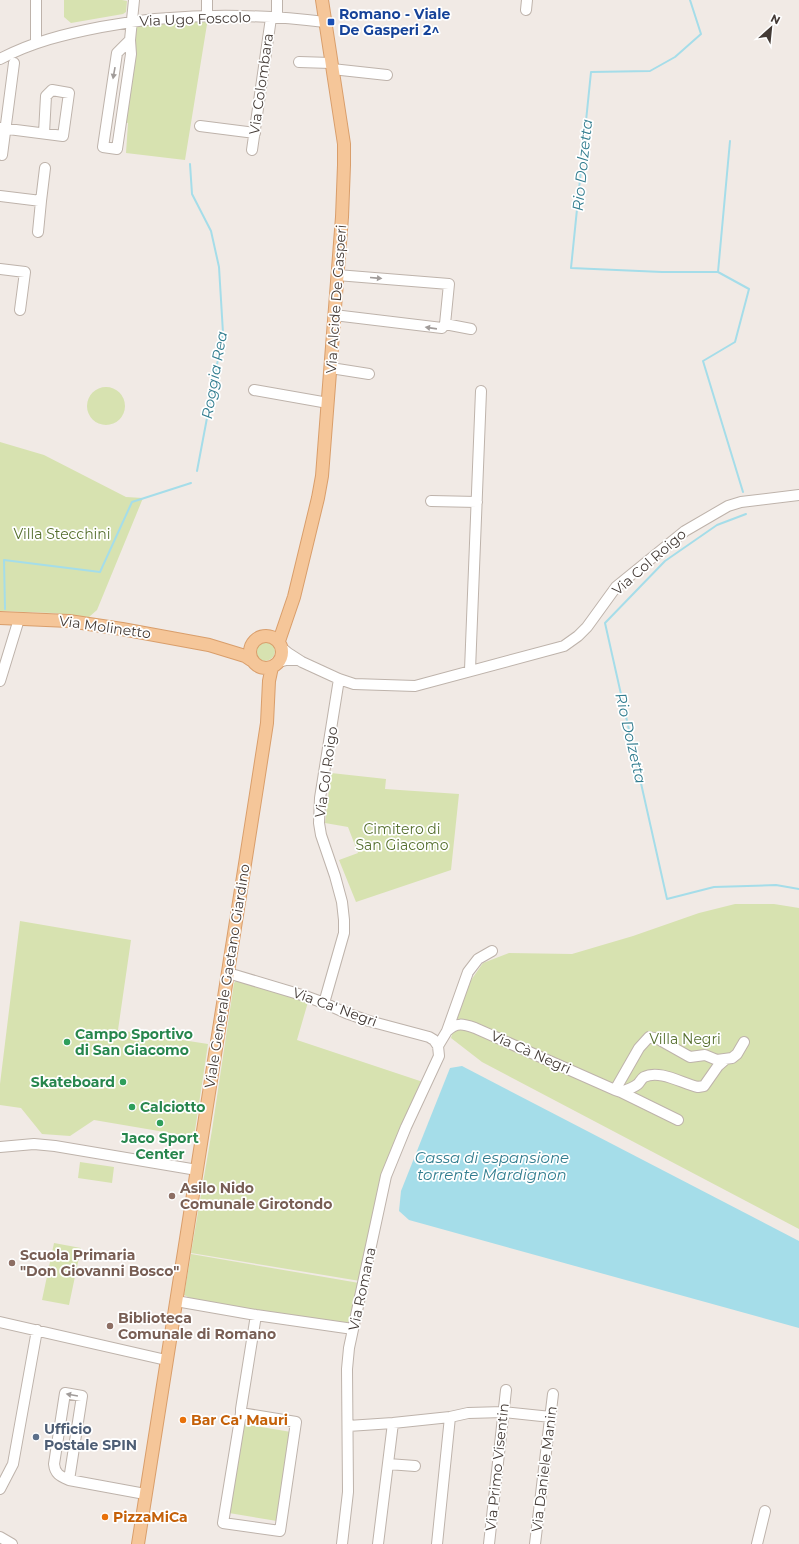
<svg xmlns="http://www.w3.org/2000/svg" width="799" height="1544" font-family="Montserrat,sans-serif">
  <style>
    .green { fill: #d7e2b0 }
    .water { fill: #a5dde9 }
    .lines { fill: none; stroke-linecap: round; stroke-linejoin: round }
    .stream { stroke: #a5dde9; stroke-width: 2 }
    .minor-casing { stroke: #beb3ab; stroke-width: 12 }
    .major-casing { stroke: #d99e6b; stroke-width: 14 }
    .minor { stroke: #fff; stroke-width: 10 }
    .major { stroke: #f5c699; stroke-width: 12 }
    .oneway { fill: #a19c9a }
    .transit-dot { fill: #1a4fb4; stroke: #fff; stroke-width: 1.5 }
    .leisure-dot { fill: #2e9e5b; stroke: #fff; stroke-width: 1.5 }
    .education-dot { fill: #8d6e63; stroke: #fff; stroke-width: 1.5 }
    .food-dot { fill: #e8710a; stroke: #fff; stroke-width: 1.5 }
    .service-dot { fill: #5c6f8a; stroke: #fff; stroke-width: 1.5 }
    .labels { text-anchor: middle; dominant-baseline: central; stroke-width: 3.5; stroke-linejoin: round; paint-order: stroke }
    .transit-label { font-size: 14px; font-weight: bold; fill: #164399; stroke: #fff; text-anchor: start }
    .street-label { font-size: 14px; fill: #433a35; stroke: #fff }
    .park-label { font-size: 14px; fill: #556f2e; stroke: #fff }
    .leisure-label { font-size: 14px; font-weight: bold; fill: #27864d; stroke: #fff; text-anchor: start }
    .education-label { font-size: 14px; font-weight: bold; fill: #785e54; stroke: #fff; text-anchor: start }
    .food-label { font-size: 14px; font-weight: bold; fill: #c56008; stroke: #fff; text-anchor: start }
    .service-label { font-size: 14px; font-weight: bold; fill: #4e5e75; stroke: #fff; text-anchor: start }
    .water-label { font-size: 15px; font-style: italic; fill: #327d8f; stroke: #fff }
  </style>
  <rect width="100%" height="100%" fill="#f1eae5"/>
  <!-- green -->
  <path class="green" d="M64 0H122L127 1 126 12 123 14 71 23 64 17Z
    M208 18 185 160 126 153 128 123 122 122 136 25Z
    M87 406a19 19 0 1 1 38 0a19 19 0 1 1-38 0Z
    M0 442 44 455 126 497 143 498 97 610 89 617 53 613 0 611Z
    M255 651a10 10 0 1 1 20 0a10 10 0 1 1-20 0Z
    M331 773 386 779 385 789 459 794 451 870 356 902 339 860 358 853 348 827 325 823Z
    M735 904H774L799 908V1229L482 1062 451 1038 469 983 483 963 509 953 572 954 633 936 699 913Z
    M20 921 131 940 118 1030 208 1044 194 1137 94 1120 70 1136 42 1134 21 1108 0 1105V1084Z
    M237 980 308 1002 297 1040 423 1082 388 1157 360 1281 191 1253 212 1130 234 983Z
    M80 1162 114 1167 112 1183 78 1178Z
    M54 1243 81 1248 69 1305 42 1300Z
    M191 1254 359 1283 351 1323 346 1325 190 1300V1298L184 1295Z
    M243 1424 291 1432 277 1521 229 1513Z"/>
  <!-- water -->
  <path class="water" d="M462 1066 799 1241V1328L409 1220 399 1211 401 1191 450 1068Z"/>
  <g class="lines">
    <!-- stream -->
    <path class="stream" d="M690 0 701 34 675 57 650 71 591 72 571 268 662 272H718
      M730 141 718 272 749 289 735 342 703 361 743 492
      M190 164 192 194 211 231 219 267 223 333 197 471
      M746 514 717 525 665 561 605 623 667 899 714 887 776 885 799 889
      M5 609 4 560 100 572 132 502 191 483"/>
    <!-- minor casing -->
    <g class="minor-casing">
      <path id="minor" d="M277 0V18
        M526 10 527 0
        M207 16V0
        M130 40 117 53 103 147 117 149 131 54 130 40 134 0
        M36 43V0
        M0 59C32 42 65 34 101 27 175 13 250 13 325 22
        M299 62 331 63
        M332 69 387 75
        M200 126 255 133
        M0 128 63 136 69 93 52 90 46 96 44 133
        M252 150 271 18
        M2 155 14 63
        M0 196 41 201 38 232
        M41 201 45 168
        M0 269 25 272 20 310
        M334 315 442 328 445 324 449 284 337 275
        M445 324 471 329
        M331 368 369 374
        M254 390 328 403
        M431 501 477 502
        M281 647 288 653 302 662 339 679 354 684 415 686 564 646 578 636 587 627 616 587 685 531 728 506 741 502 799 495
        M279 662 286 660H299
        M470 670 481 391
        M0 681 19 619
        M228 973 305 996 324 1003 346 1013 369 1021 429 1037 434 1040 438 1046 439 1056 406 1127 386 1176 349 1348 347 1369 348 1492 342 1544
        M324 1003 344 933V920L342 902 335 876 321 835 319 823 320 798 339 679
        M447 1031C457 1022 463 1024 475 1028L615 1090 639 1048 649 1037 658 1039 690 1057 705 1055 717 1060 732 1058 737 1054 744 1042
        M438 1046 447 1031 468 972 478 959 492 951
        M615 1090 621 1092C627 1090 633 1088 638 1084 640 1082 641 1079 644 1077 660 1069 683 1084 698 1087L704 1086 718 1066 726 1059
        M621 1092 678 1120
        M0 1147 34 1144 55 1146 197 1170
        M176 1301 256 1315 353 1329
        M0 1322 166 1360
        M241 1413 296 1422 280 1531 223 1523 241 1413V1409L256 1315
        M348 1426 393 1423 450 1417 468 1413 504 1412 551 1417
        M388 1464 415 1466
        M69 1480 82 1396 65 1393 54 1464C55 1474 60 1476 69 1480L145 1494
        M0 1489 13 1464 37 1330
        M0 1537 12 1544
        M378 1544 393 1423
        M437 1544 450 1417
        M489 1544 506 1390
        M535 1544 553 1394
        M757 1544 765 1511"/>
    </g>
    <!-- major casing -->
    <g class="major-casing">
      <path id="major" d="M0 618 69 621 122 629 209 645 245 656 251 660
        M250 652a16 16 0 1 1 32 0a16 16 0 1 1-32 0Z
        M279 641 294 597 318 498 322 476 342 217 344 165V144L322 0
        M138 1544 256 794 267 723 269 681 272 667"/>
    </g>
    <!-- minor -->
    <use href="#minor" class="minor"/>
    <!-- major -->
    <use href="#major" class="major"/>
  </g>
  <!-- one-way arrows -->
  <defs><path id="oneway-solid" d="M-6-.8H1V-3.2L6.5 0L1 3.2V.8H-6Z"/></defs>
  <g class="oneway">
    <use href="#oneway-solid" transform="translate(114 73) rotate(100)"/>
    <use href="#oneway-solid" transform="translate(376 278) rotate(5)"/>
    <use href="#oneway-solid" transform="translate(431 328) rotate(-172)"/>
    <use href="#oneway-solid" transform="translate(72 1395) rotate(-170)"/>
  </g>
  <!-- markers -->
  <rect class="transit-dot" x="327" y="18" width="8" height="8" rx="2"/>
  <g class="leisure-dot">
    <circle cx="67" cy="1042" r="4"/>
    <circle cx="123" cy="1082" r="4"/>
    <circle cx="132" cy="1107" r="4"/>
    <circle cx="160" cy="1123" r="4"/>
  </g>
  <g class="education-dot">
    <circle cx="172" cy="1196" r="4"/>
    <circle cx="12" cy="1263" r="4"/>
    <circle cx="110" cy="1326" r="4"/>
  </g>
  <g class="food-dot">
    <circle cx="183" cy="1420" r="4"/>
    <circle cx="105" cy="1517" r="4"/>
  </g>
  <circle class="service-dot" cx="36" cy="1437" r="4"/>
  <g class="labels">
    <!-- transit labels -->
    <g class="transit-label">
      <text x="339" y="14">Romano - Viale<tspan x="339" dy="16">De Gasperi 2^</tspan></text>
    </g>
    <!-- street labels -->
    <g class="street-label">
      <text transform="translate(195 19) rotate(-2)">Via Ugo Foscolo</text>
      <text transform="translate(261 84) rotate(-82)">Via Colombara</text>
      <text transform="translate(336 299) rotate(-86)">Via Alcide De Gasperi</text>
      <text transform="translate(649 562) rotate(-41)">Via Col Roigo</text>
      <text transform="translate(105 627) rotate(8)">Via Molinetto</text>
      <text transform="translate(326 772) rotate(-82)">Via Col Roigo</text>
      <text transform="translate(227 976) rotate(-81)">Viale Generale Gaetano Giardino</text>
      <text transform="translate(335 1007) rotate(20)">Via Ca' Negri</text>
      <text transform="translate(531 1052) rotate(24)">Via Cà Negri</text>
      <text transform="translate(362 1289) rotate(-78)">Via Romana</text>
      <text transform="translate(497 1467) rotate(-84)">Via Primo Visentin</text>
      <text transform="translate(544 1469) rotate(-83)">Via Daniele Manin</text>
    </g>
    <!-- park labels -->
    <g class="park-label">
      <text x="62" y="534">Villa Stecchini</text>
      <text x="402" y="829">Cimitero di<tspan x="402" dy="16">San Giacomo</tspan></text>
      <text x="685" y="1039">Villa Negri</text>
    </g>
    <!-- leisure labels -->
    <g class="leisure-label">
      <text x="75" y="1034">Campo Sportivo<tspan x="75" dy="16">di San Giacomo</tspan></text>
      <text x="115" y="1082" text-anchor="end">Skateboard</text>
      <text x="140" y="1107">Calciotto</text>
      <text x="160" y="1138" text-anchor="middle">Jaco Sport<tspan x="160" dy="16">Center</tspan></text>
    </g>
    <!-- education labels -->
    <g class="education-label">
      <text x="180" y="1188">Asilo Nido<tspan x="180" dy="16">Comunale Girotondo</tspan></text>
      <text x="20" y="1255">Scuola Primaria<tspan x="20" dy="16">"Don Giovanni Bosco"</tspan></text>
      <text x="118" y="1318">Biblioteca<tspan x="118" dy="16">Comunale di Romano</tspan></text>
    </g>
    <!-- food labels -->
    <g class="food-label">
      <text x="191" y="1420">Bar Ca' Mauri</text>
      <text x="113" y="1517">PizzaMiCa</text>
    </g>
    <!-- service labels -->
    <g class="service-label">
      <text x="44" y="1429">Ufficio<tspan x="44" dy="16">Postale SPIN</tspan></text>
    </g>
    <!-- water labels -->
    <g class="water-label">
      <text transform="translate(582 165) rotate(-84)">Rio Dolzetta</text>
      <text transform="translate(214 375) rotate(-80)">Roggia Rea</text>
      <text transform="translate(631 738) rotate(77)">Rio Dolzetta</text>
      <text x="492" y="1157">Cassa di espansione<tspan x="492" dy="17">torrente Mardignon</tspan></text>
    </g>
  </g>
  <!-- north arrow -->
  <g transform="translate(771 28) rotate(27)" stroke="#ffffff" stroke-width="3" paint-order="stroke">
  <path d="M0-3L7 15L0 10L-7 15Z" fill="#433a35"/>
  <text y="-6" font-size="11" font-weight="bold" text-anchor="middle" fill="#433a35">N</text>
  </g>
</svg>
